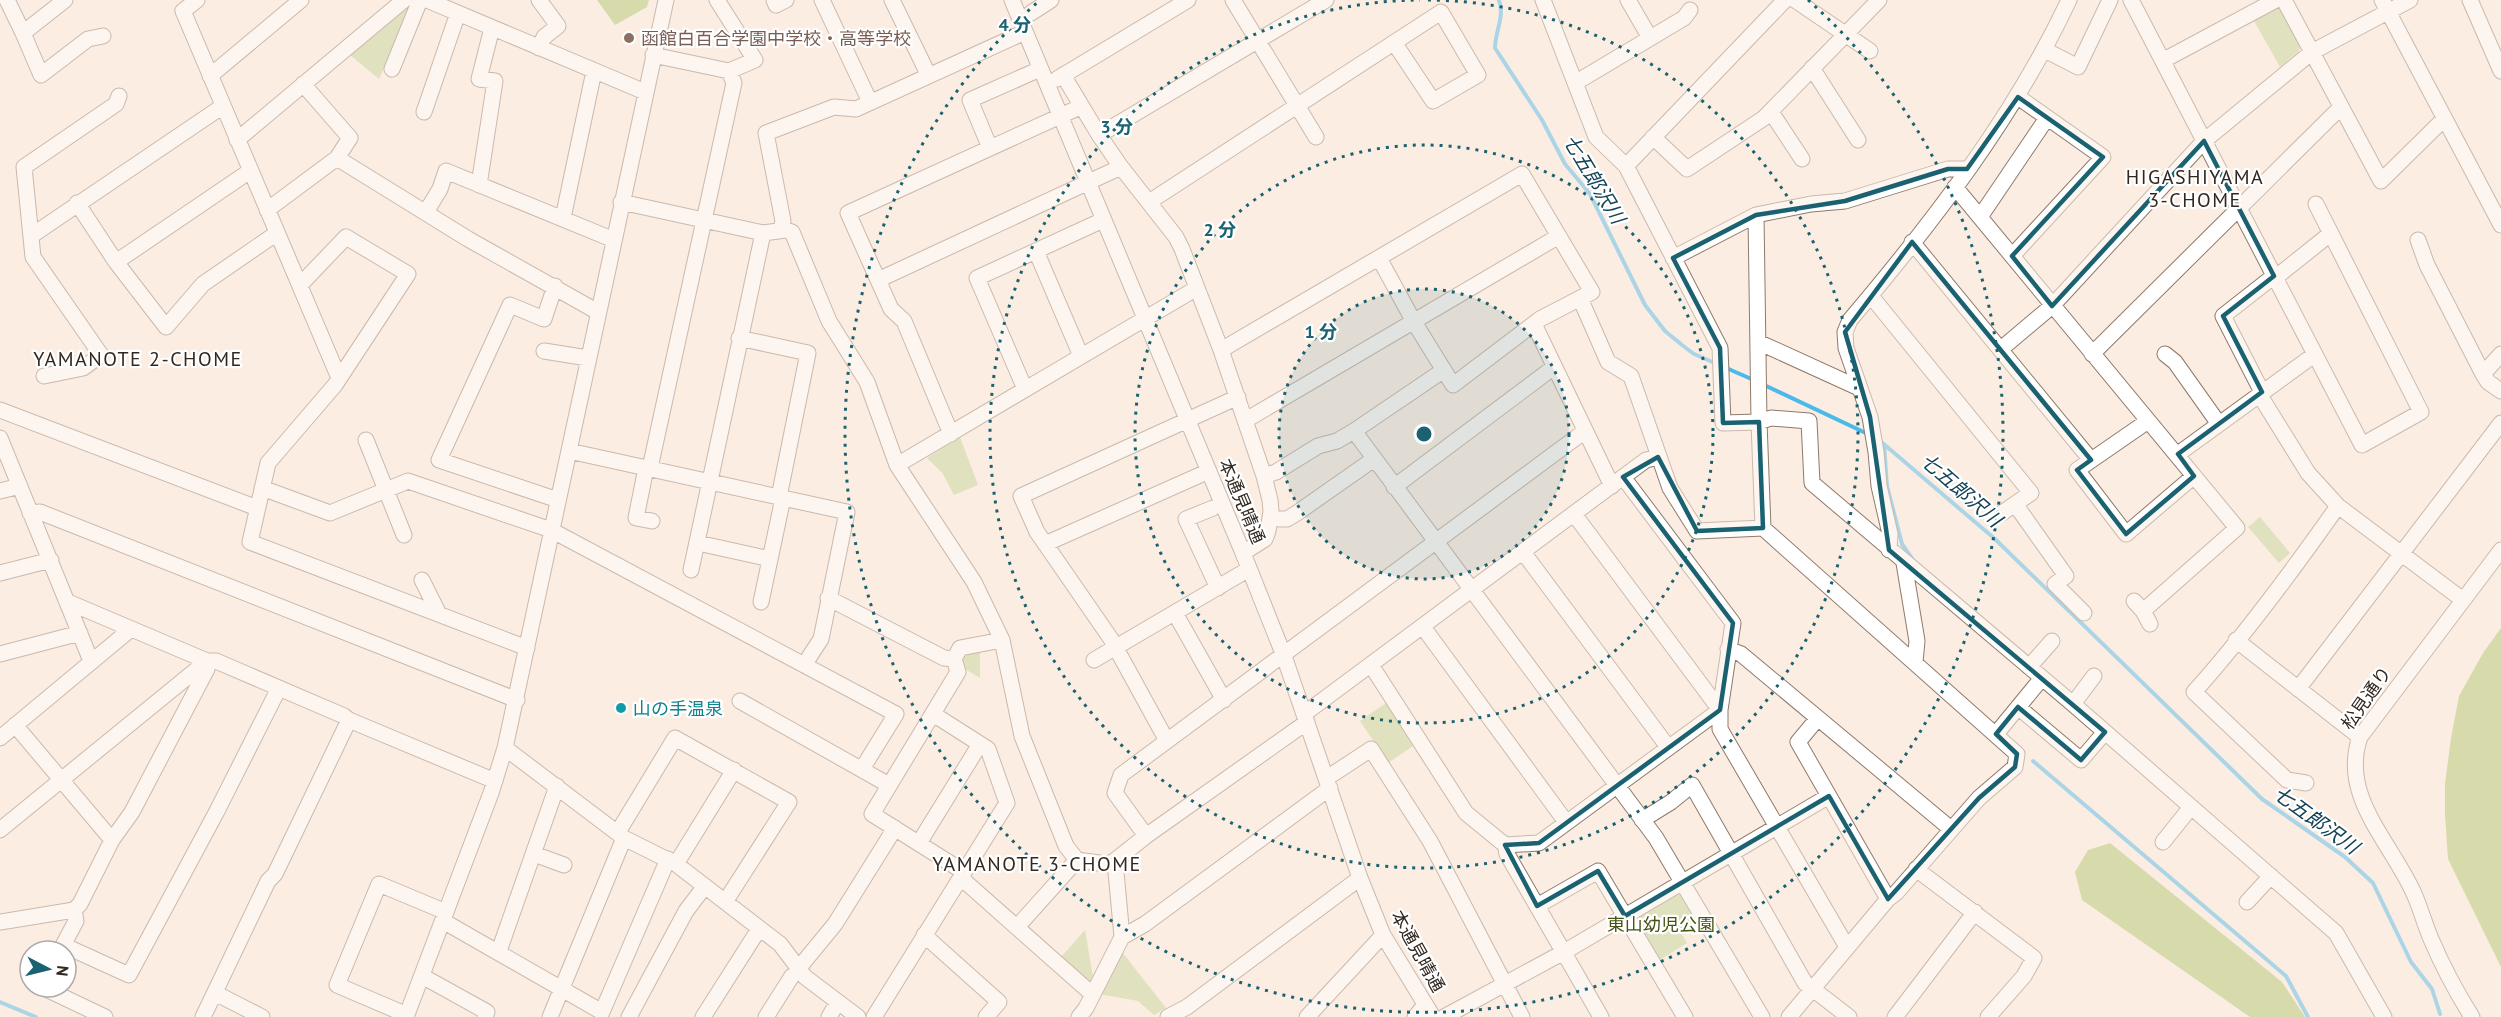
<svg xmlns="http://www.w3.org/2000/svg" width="2501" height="1017" font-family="'PT Sans','Noto Sans JP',sans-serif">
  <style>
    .green { fill: #bfd295 }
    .forest { fill: #aac469 }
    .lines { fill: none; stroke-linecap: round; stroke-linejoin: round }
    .stream { stroke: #4bb9ea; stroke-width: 4 }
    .minor-casing { stroke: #8f7a6a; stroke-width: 17 }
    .minor { stroke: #fff; stroke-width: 15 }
    .marked { fill: none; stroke: #1a6271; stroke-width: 4.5; stroke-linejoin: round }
    .ring { fill: none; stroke: #1a6271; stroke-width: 3; stroke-dasharray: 3 6 }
    .education-dot { fill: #8d6e63; stroke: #fff; stroke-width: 2 }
    .culture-dot { fill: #0f9aa8; stroke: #fff; stroke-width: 2 }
    .labels { text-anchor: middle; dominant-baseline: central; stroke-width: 4.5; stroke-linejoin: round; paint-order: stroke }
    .education-label { font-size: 18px; fill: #785e54; stroke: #fff; text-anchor: start }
    .street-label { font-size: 18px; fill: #312821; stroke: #fff }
    .culture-label { font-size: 18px; fill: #0d838f; stroke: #fff; text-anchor: start }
    .park-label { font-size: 18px; fill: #445412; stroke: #fff }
    .neighbourhood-label { font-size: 20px; letter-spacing: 1.5px; fill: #312821; stroke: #fff }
    .water-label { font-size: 20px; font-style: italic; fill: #144357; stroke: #fff }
    .centre { fill: #1a6271; stroke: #fff; stroke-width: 3 }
    .ring-label { font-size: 18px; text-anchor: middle; font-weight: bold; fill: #1a6271; stroke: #fff; stroke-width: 4.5; stroke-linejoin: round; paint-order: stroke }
  </style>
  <rect width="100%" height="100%" fill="#fcede2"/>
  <!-- green -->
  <path class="green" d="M413 2 379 79 350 55Z
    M2276 7 2281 9 2300 45 2299 51 2280 67 2253 19Z
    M960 437 978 485 954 495 943 474 927 458Z
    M2260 517 2290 553 2279 563 2248 527Z
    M980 648V678L965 669 962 656 967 649Z
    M1386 703 1413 746 1388 763 1360 721Z
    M1674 893 1680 895 1695 921 1680 931 1687 943 1658 961 1635 922V916Z
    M1085 930 1093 977 1089 982 1061 957Z
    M1122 952 1166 1008 1154 1015 1138 1001 1099 994Z"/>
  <!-- forest -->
  <path class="forest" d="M597 0H649L647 7 615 25Z
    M2501 628V967L2448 859 2445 815V784L2451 738 2459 696 2483 653Z
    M2110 843 2282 982 2305 1017H2250L2082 900 2075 872 2088 850Z"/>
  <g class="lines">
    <!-- stream -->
    <path class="stream" d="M1499 0C1505 16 1495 32 1495 48L1542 120 1565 164 1590 194 1645 305 1665 331 1682 345 1694 354 1717 364
      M1724 367 1756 381
      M1762 384 1870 435
      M1879 440 1995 539 2262 799 2345 857 2373 883 2411 962 2432 989 2440 1014
      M1884 445 1887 486 1902 544 1913 560
      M2033 761 2286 976 2308 1017
      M0 1002 36 1017"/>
    <!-- minor casing -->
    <g class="minor-casing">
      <path id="minor" d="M7 0 23 33
        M65 0 23 33 41 75 88 39 103 36
        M197 0 183 11 339 378
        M427 0 645 92
        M539 0 558 26 544 37 539 48
        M717 0 755 60 729 71
        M774 0 776 5 786 0
        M822 0 870 102
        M892 0 928 74
        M1012 0 1243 553 1284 656 1360 878 1383 935 1433 1017
        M1233 0 1316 137
        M1543 0 1596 137 1626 166 1720 348 1723 423 1759 422 1771 418 1809 421 1812 483 2073 704 2336 933 2384 1017
        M1628 0 1650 38
        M1795 0 1870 51
        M2131 0 2362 445 2421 412 2316 204
        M2284 0 2381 181 2444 119
        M2382 0 2501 225
        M2470 0 2501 71
        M1031 13 1051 0
        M2045 50 2078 67 2110 0
        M2164 60 2276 0
        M1812 68 1858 140
        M392 69 420 0
        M1063 75 1099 135 1121 167 1176 237 1182 249 1221 350 1264 476 1270 500 1271 511 1268 531 1265 539 1243 553
        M210 76 301 0
        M1057 79 1188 0
        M1575 83 1684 18 1690 10
        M424 112 458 13
        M1771 112 1802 159
        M1099 135 1326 0
        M1653 137 1687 169 1764 118 1879 0
        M237 140 404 0
        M990 148 970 100 1040 69
        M337 158 468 239 598 312
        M1626 166 1785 0
        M479 185 495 81 479 79 492 28
        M1955 187 2237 528 2143 611
        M621 202 763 233 786 230 792 232 829 321 867 382 897 465 974 582 1002 640 1022 736 1066 846 1077 860 1106 864 1113 862 1146 836 1307 722
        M1149 202 1441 12 1478 75 1433 101 1395 44
        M77 203 116 262 166 327 203 284 277 233
        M267 210 337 158 350 138 303 84
        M426 212 440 189 446 171 614 240
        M1756 215 1759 422 1763 528 2017 754 2015 767 1979 798 1896 893 1888 899 1789 1017
        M1980 217 2047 118
        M563 218 594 71
        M781 230 783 221 766 133 834 107 856 109 1025 32
        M31 236 223 106
        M2418 240 2427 265 2483 374 2488 382 2501 391
        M1912 242 2091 460
        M1036 251 1081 356
        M2012 256 2103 157 2018 97
        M1673 258 1756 215 1811 204 1845 201 1948 169H1967
        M116 262 250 171
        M2275 278 2330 234
        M878 280 1121 167
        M300 285 346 237 408 274 335 385 268 463 250 542 527 648
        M555 286 544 319 510 305 439 460 558 500
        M1871 296 2031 493 2002 513
        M1580 298 1608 362 1631 376 1670 488 1697 531 1763 528
        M1534 324 1612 486
        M739 338 808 353 779 497
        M1758 342 1859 388
        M2001 349 2052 306 2204 141 2312 52 2410 0
        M1221 350 1522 174 1592 292 1540 319 1453 385 1414 322 1379 258
        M544 351 588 358
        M2092 354 2341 107
        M2165 354 2175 362 2219 424
        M2483 374 2501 354
        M44 376 83 368 101 355 33 257 24 167 116 104 119 96
        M1025 389 977 278 1103 220
        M2262 392 2223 316 2274 276
        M2259 394 2308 473 2338 506 2463 600
        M0 410 257 508
        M1246 420 1559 236
        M2148 421 2077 470 2126 534 2194 476
        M1354 431 1656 838 1762 1017
        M951 434 904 321 891 309 848 213 1080 107
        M0 438 91 661
        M366 440 404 535
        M569 451 847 512 821 639 804 665
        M2178 454 2314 355
        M897 465 1197 288
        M646 468 636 518 652 521
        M650 468 734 83 729 71 653 55
        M1264 476 1276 472 1318 446 1337 441 1354 431 1444 370
        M1394 487 1554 367
        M262 488 330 513 408 481 551 530 896 714 862 769
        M0 491 20 486
        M2015 504 2066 576 2055 584 2084 613
        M1213 508 1186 519 1218 588
        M30 513 40 512 517 700
        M1574 514 1720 710V729L1847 947
        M1279 519H1287L1297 513 1374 459
        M698 543 770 559
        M1045 544 1209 471
        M1889 550 1890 534 1879 486 1876 452 1870 417 1846 348 1845 332 1850 320C1933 222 2014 117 2069 0
        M1523 552 1668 747
        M1904 563 1917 641 1915 662
        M691 570 763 233
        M0 573 51 560
        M422 580 439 614
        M828 598 944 658 954 659 958 672 872 814 964 872
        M2134 601 2143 611 2150 624
        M68 602 207 661H216L344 716 349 720 495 781
        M761 602 783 498
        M1175 613 1224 700
        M1423 627 1566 822
        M2236 640 2360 737
        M1728 649 1741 654 1951 829
        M0 654 80 633
        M954 659 960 648 1002 640
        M1094 660 1249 569
        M1371 665 1466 813 1505 845 1539 843 1720 710 1733 623 1623 477
        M2029 667 2052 641
        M2298 689 2501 423
        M740 701 889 785
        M2073 704 2094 676
        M2018 707 2081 760 2105 732
        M1304 714 1623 477 1646 460 1658 457
        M1818 718 1798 742 1888 899
        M15 725 112 840
        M1996 734 2042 678
        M0 738 131 629
        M1167 741 1111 639 1037 532 1021 496 1238 397
        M505 748 624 838 676 864 780 944 805 977 858 1017
        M1327 778 1371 749 1430 841 1522 1017
        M2306 783 2287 780 2194 692C2246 634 2293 570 2338 506
        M1642 820 1671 802 1692 785 1805 983 1849 1017
        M0 830 207 661
        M618 832 675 738 789 802 725 902
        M1146 836 1115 793 1121 775 1585 431
        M2163 842 2191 807
        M919 843 980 744
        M1505 845 1507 854 1601 1017
        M534 854 564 865
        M676 864 734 770
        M1916 869 2034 958 2024 976 1988 1017
        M961 878 1092 994
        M2247 902 2271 876
        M1537 906 1598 871 1685 1017
        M443 921 602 1012 668 859
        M0 922 74 910
        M1017 927 1077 860
        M924 935 999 1002 986 1017
        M1122 937 1145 924 1330 788
        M63 945 129 975 217 811 279 688
        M60 951 76 921 74 910 80 904 112 840 132 812 207 669V661
        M499 951 557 786
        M798 969 835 924 895 828
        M422 976 487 1012 485 1017
        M42 987 105 1017
        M215 993 262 1017
        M407 1015 337 985 379 884 446 912
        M203 1017 268 881 275 874 349 720
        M406 1017 491 793 505 748 666 0
        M550 1017 624 838
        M629 1017 686 911 705 886
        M703 1017 759 929
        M766 1017 792 976
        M829 1017 833 1010
        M874 1017 1007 803 988 749 933 714
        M1079 1017 1086 1008 1122 937 1116 872 1113 862
        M1168 1017 1187 1007 1360 878
        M1307 1017 1383 935
        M1415 1017 1425 1005
        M1444 1017 1564 952 1829 796
        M1895 1017 1975 912
        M2472 1017C2457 993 2442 965 2431 939 2425 925 2421 910 2415 896 2393 844 2339 797 2360 737L2501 550"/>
    </g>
    <!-- minor -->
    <use href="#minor" class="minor"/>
  </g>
  <!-- marked area -->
  <path d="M0 0H2501V1017H0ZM2018 97 2103 157 2012 256 2052 306 2204 141 2274 276 2223 316 2262 392 2178 454 2194 476 2126 534 2077 470 2091 460 1912 242 1845 332 1870 417 1889 550 2105 732 2081 760 2018 707 1996 734 2017 754 2015 767 1979 798 1888 899 1829 796 1625 916 1598 871 1537 906 1505 845 1539 843 1720 710 1733 623 1623 477 1658 457 1697 531 1763 528 1759 422 1723 423 1720 348 1673 258 1756 215 1845 201 1948 169H1967Z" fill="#fcede2" fill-opacity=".55" fill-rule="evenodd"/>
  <path class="marked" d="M2018 97 2103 157 2012 256 2052 306 2204 141 2274 276 2223 316 2262 392 2178 454 2194 476 2126 534 2077 470 2091 460 1912 242 1845 332 1870 417 1889 550 2105 732 2081 760 2018 707 1996 734 2017 754 2015 767 1979 798 1888 899 1829 796 1625 916 1598 871 1537 906 1505 845 1539 843 1720 710 1733 623 1623 477 1658 457 1697 531 1763 528 1759 422 1723 423 1720 348 1673 258 1756 215 1845 201 1948 169H1967Z"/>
  <!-- distance rings -->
  <circle cx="1424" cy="434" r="145" fill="#1a6271" fill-opacity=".12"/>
  <g class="ring">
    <circle cx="1424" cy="434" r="145"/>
    <circle cx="1424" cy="434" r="289"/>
    <path d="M1428 0A434 434 0 1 1 1420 0"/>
    <path d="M1808 0A579 579 0 1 1 1040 0"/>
  </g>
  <!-- markers -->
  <circle class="education-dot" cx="629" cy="38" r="6"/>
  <circle class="culture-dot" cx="621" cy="708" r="6"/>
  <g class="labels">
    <!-- education labels -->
    <g class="education-label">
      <text x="641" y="38">函館白百合学園中学校・高等学校</text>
    </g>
    <!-- street labels -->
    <g class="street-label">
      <text transform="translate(1242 501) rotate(67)">本通見晴通</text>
      <text transform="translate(2366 698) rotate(-55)">松見通り</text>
      <text transform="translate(1418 951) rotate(61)">本通見晴通</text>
    </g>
    <!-- culture labels -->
    <g class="culture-label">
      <text x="633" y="708">山の手温泉</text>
    </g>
    <!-- park labels -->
    <g class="park-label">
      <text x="1661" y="924">東山幼児公園</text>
    </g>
    <!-- neighbourhood labels -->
    <g class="neighbourhood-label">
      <text x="2195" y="177">HIGASHIYAMA<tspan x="2195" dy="23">3-CHOME</tspan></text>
      <text x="138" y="359">YAMANOTE 2-CHOME</text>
      <text x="1037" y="864">YAMANOTE 3-CHOME</text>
    </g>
    <!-- water labels -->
    <g class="water-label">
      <text transform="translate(1594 179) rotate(59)">七五郎沢川</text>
      <text transform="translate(1961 490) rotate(41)">七五郎沢川</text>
      <text transform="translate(2316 820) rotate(36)">七五郎沢川</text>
    </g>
  </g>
  <circle cx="1424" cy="434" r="9" class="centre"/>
  <g class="ring-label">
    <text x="1015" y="31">4 分</text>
    <text x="1117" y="133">3 分</text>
    <text x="1220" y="236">2 分</text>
    <text x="1321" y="338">1 分</text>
  </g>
  <!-- north arrow -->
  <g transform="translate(48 969) rotate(97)"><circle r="28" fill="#ffffff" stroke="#ada9a6" stroke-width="1.5"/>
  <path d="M0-4.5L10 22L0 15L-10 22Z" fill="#1a6271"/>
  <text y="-9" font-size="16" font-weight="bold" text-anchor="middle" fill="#312821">N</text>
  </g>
</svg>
